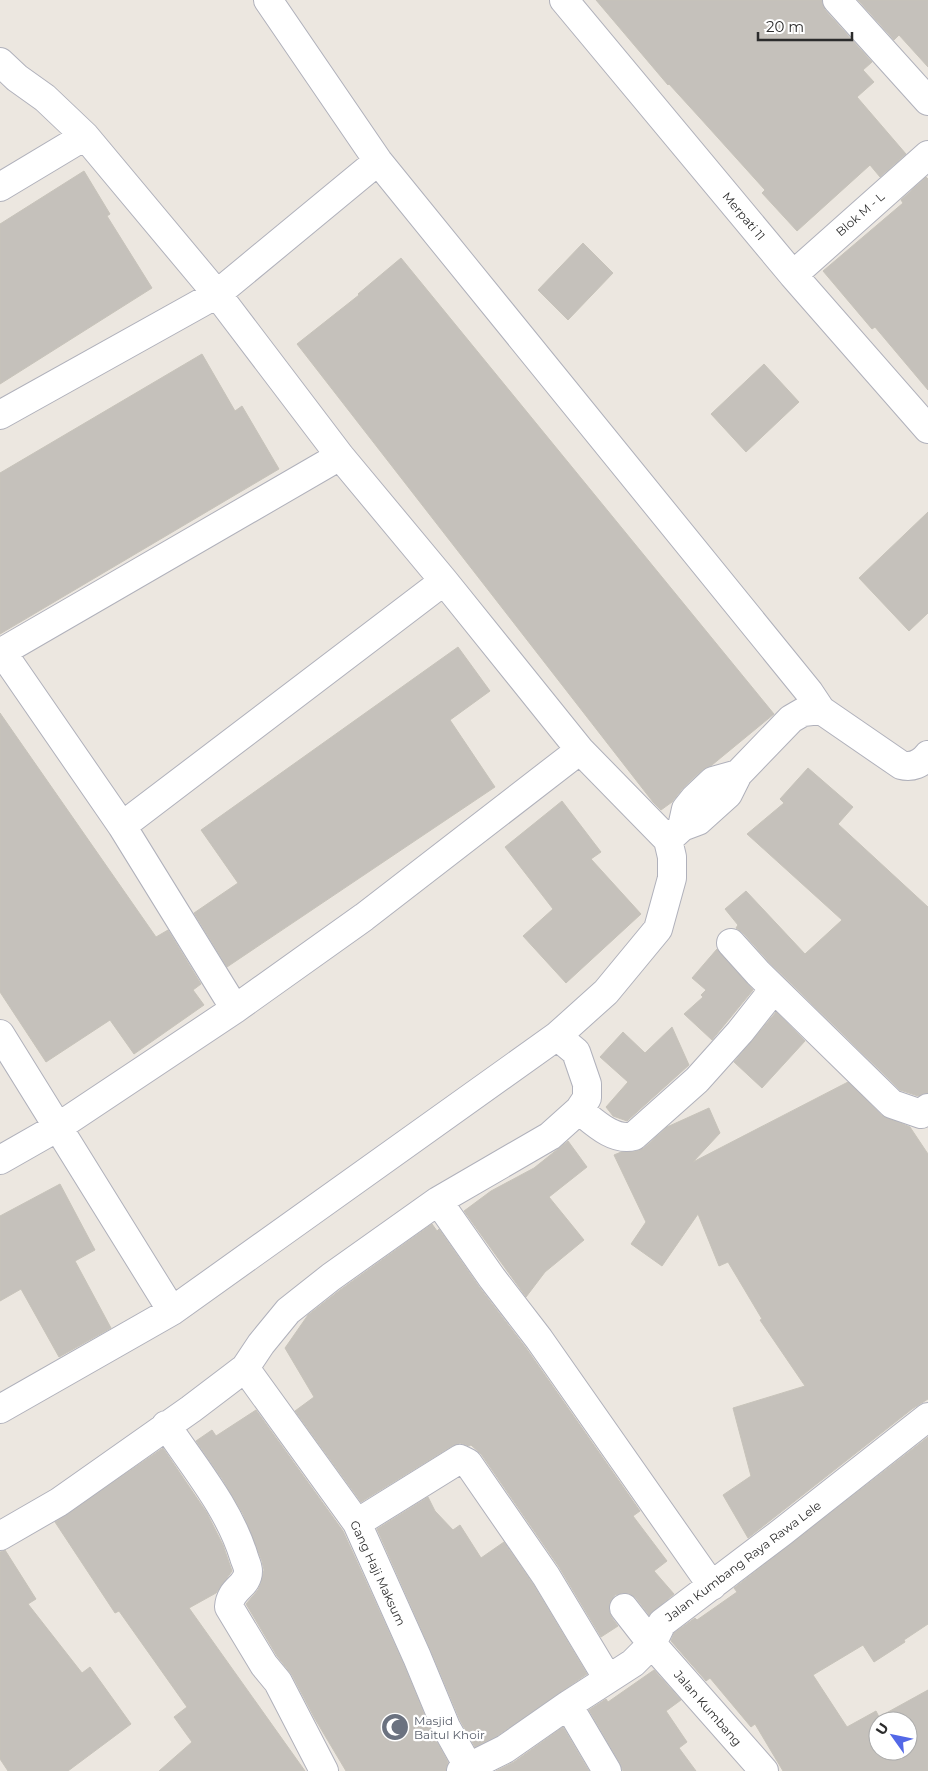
<svg xmlns="http://www.w3.org/2000/svg" width="928" height="1771" font-family="Montserrat,sans-serif">
  <style>
    .building { fill: #c5c1bb; stroke: #c7c3ba; fill-rule: evenodd }
    .lines { fill: none; stroke-linecap: round; stroke-linejoin: round }
    .minor-casing { stroke: #b0b1bb; stroke-width: 30 }
    .minor { stroke: #fff; stroke-width: 28 }
    .labels { text-anchor: middle; dominant-baseline: central; stroke-width: 4.5; stroke-linejoin: round; paint-order: stroke }
    .street-label { font-size: 12px; fill: #2c2c2c; stroke: #fff }
    .worship-label { font-size: 12px; fill: #5b616d; stroke: #fff; text-anchor: start }
  </style>
  <rect width="100%" height="100%" fill="#ece7e0"/>
  <!-- building -->
  <path class="building" d="M596 0H822L825 10 872 62 863 70 874 82 857 97 906 154 880 177 870 165 797 231 762 193 765 190 700 118 669 84 668 85Z
    M858 0H928V67L899 35 894 40Z
    M84 171 110 214 107 216 152 288 0 384V224Z
    M926 177 928 179V390L875 327 872 329 823 271 903 203 901 200Z
    M583 243 613 273 568 320 538 290Z
    M401 258 774 714 712 765 702 770 683 788 672 802 661 810 653 802 297 344 359 295 358 294Z
    M202 354 235 411 242 406 279 469 0 634V473Z
    M764 364 799 402 746 452 711 414Z
    M928 512V613L909 631 859 578Z
    M458 647 490 691 450 720 495 787 227 967 194 913 238 883 201 830Z
    M0 713 156 937 168 930 201 984 193 990 204 1005 134 1054 110 1020 46 1062 0 992Z
    M808 768 853 807 838 824 928 907V1093L918 1096 900 1090 769 962 743 933 736 928 738 925 725 909 746 891 805 954 842 920 747 834 784 803 780 799Z
    M562 801 601 852 591 859 641 914 566 983 523 936 553 909 505 847Z
    M717 949 753 990 712 1040 684 1014 703 997 701 995 706 990 692 978Z
    M776 1012 805 1041 762 1088 734 1062Z
    M672 1027 689 1065 627 1121 613 1116 606 1107 628 1082 600 1057 623 1032 645 1053Z
    M848 1082 881 1115 910 1127 928 1154V1399L912 1409 748 1538 723 1495 751 1476 733 1408 805 1386 760 1320 762 1319 728 1262 719 1266 698 1214 662 1266 631 1244 646 1222 614 1155 621 1152 636 1151 644 1148 667 1127 709 1108 720 1133 693 1162Z
    M568 1141 587 1167 549 1197 584 1240 545 1272 526 1297 464 1211 491 1191 534 1168Z
    M60 1184 95 1250 75 1261 111 1328 59 1357 21 1289 0 1301V1216Z
    M432 1224 437 1231 439 1229 480 1288 526 1348 640 1511 633 1516 667 1561 654 1571 674 1594 649 1615 636 1598 630 1594 622 1593 615 1595 610 1602 609 1610 612 1618 618 1626 601 1637 559 1567 481 1454 471 1445 469 1446 460 1443 452 1446 361 1502 295 1411 314 1397 285 1348 308 1315 340 1290Z
    M256 1410 343 1531 403 1663 432 1733 448 1762 446 1771H346L315 1719 292 1675 277 1656 246 1604 258 1590 261 1583 264 1570 262 1561 243 1514 223 1480 196 1441 212 1430 216 1436Z
    M928 1437V1624L904 1640 905 1642 874 1662 863 1645 813 1675 847 1727 876 1711 879 1717 928 1690V1771H783L755 1724 751 1727 710 1678 706 1681 671 1641 674 1633 695 1618 697 1620 737 1592 734 1588ZM878 1721H908V1751H878Z
    M163 1448 207 1513 223 1545 232 1571 216 1593 189 1608 305 1771H159L192 1742 174 1717 187 1707 119 1611 115 1613 55 1522Z
    M428 1497 435 1511 453 1530 460 1525 481 1558 504 1542 533 1584 587 1674 497 1736 475 1747 460 1720 431 1651 377 1529Z
    M5 1550 36 1599 28 1604 82 1673 90 1667 131 1724 68 1771H8L0 1759V1552Z
    M654 1670 681 1700 666 1711 687 1742 679 1748 696 1771H623L620 1763 589 1710 606 1699 608 1702Z
    M563 1727 589 1771H496L514 1762Z"/>
  <g class="lines">
    <!-- minor casing -->
    <g class="minor-casing">
      <path id="minor" d="M268 0 378 161 809 692 821 710 901 765C912 768 921 764 928 755
        M564 0 793 275 928 429
        M837 0 928 101
        M0 62 17 78 45 98 85 136 217 294 340 456 444 581 580 750 668 840 672 857V878L658 929 606 992 557 1036 172 1311 0 1409
        M0 187 85 136
        M793 275 928 155
        M0 415 217 294 378 161
        M2 652 122 826 235 1009
        M0 653 340 456
        M122 826 444 581
        M682 827 686 809 694 799 713 781 738 774
        M668 840 682 827 698 821 728 794 738 774 791 719 803 712 821 710
        M731 943 758 973 892 1104 921 1114 928 1108
        M0 1034 172 1311
        M557 1036 576 1052 587 1084V1098L579 1110 550 1136 438 1201 492 1278 539 1339 712 1586
        M579 1110C594 1122 614 1142 634 1136L697 1080 740 1032 774 989
        M0 1160 58 1127 235 1009 364 917 580 750
        M245 1368 357 1523 417 1657 446 1727 469 1768
        M166 1425C194 1467 229 1508 244 1557 245 1561 248 1566 248 1571 248 1587 230 1588 229 1607L264 1665 278 1682 324 1771
        M357 1523 460 1459 468 1463 546 1576 608 1679
        M0 1536 59 1502 191 1409 245 1368 261 1344 288 1311 331 1277 438 1201
        M624 1608 652 1644 764 1771
        M568 1705 607 1771
        M461 1771 505 1749 568 1705 633 1663 652 1644 662 1623 782 1532 928 1417"/>
    </g>
    <!-- minor -->
    <use href="#minor" class="minor"/>
  </g>
  <!-- icons -->
  <defs>
    <g id="mosque-disc" transform="scale(1.4375)"><circle r="9.5" fill="#6b7280" stroke="#fff"/><path d="M3.5-4.9A6 6 0 1 0 3.5 4.9A5 5 0 1 1 3.5-4.9Z" fill="#fff"/></g>
  </defs>
  <g fill-rule="evenodd">
    <use href="#mosque-disc" x="395" y="1727"/>
  </g>
  <g class="labels">
    <!-- street labels -->
    <g class="street-label">
      <text transform="translate(860 214) rotate(-41)">Blok M - L</text>
      <text transform="translate(744 216) rotate(50)">Merpati 11</text>
      <text transform="translate(743 1561) rotate(-37)">Jalan Kumbang Raya Rawa Lele</text>
      <text transform="translate(378 1573) rotate(65)">Gang Haji Maksum</text>
      <text transform="translate(708 1708) rotate(49)">Jalan Kumbang</text>
    </g>
    <!-- worship labels -->
    <g class="worship-label">
      <text x="414" y="1720">Masjid<tspan x="414" dy="14">Baitul Khoir</tspan></text>
    </g>
  </g>
  <!-- north arrow -->
  <g transform="translate(893 1736) rotate(303)"><circle r="24" fill="#ffffff" stroke="#ababab"/>
  <path d="M0-4L9 19L0 12L-9 19Z" fill="#5368e7"/>
  <text y="-8" font-size="14" font-weight="bold" text-anchor="middle" fill="#2c2c2c">U</text>
  </g>
  <!-- scale -->
  <path d="M758 32v8h94v-8" fill="none" stroke="#2c2c2c" stroke-width="2.5"/>
  <text x="766" y="32" font-size="15" fill="#2c2c2c" stroke="#ffffff" stroke-width="4" paint-order="stroke">20 m</text>
</svg>
